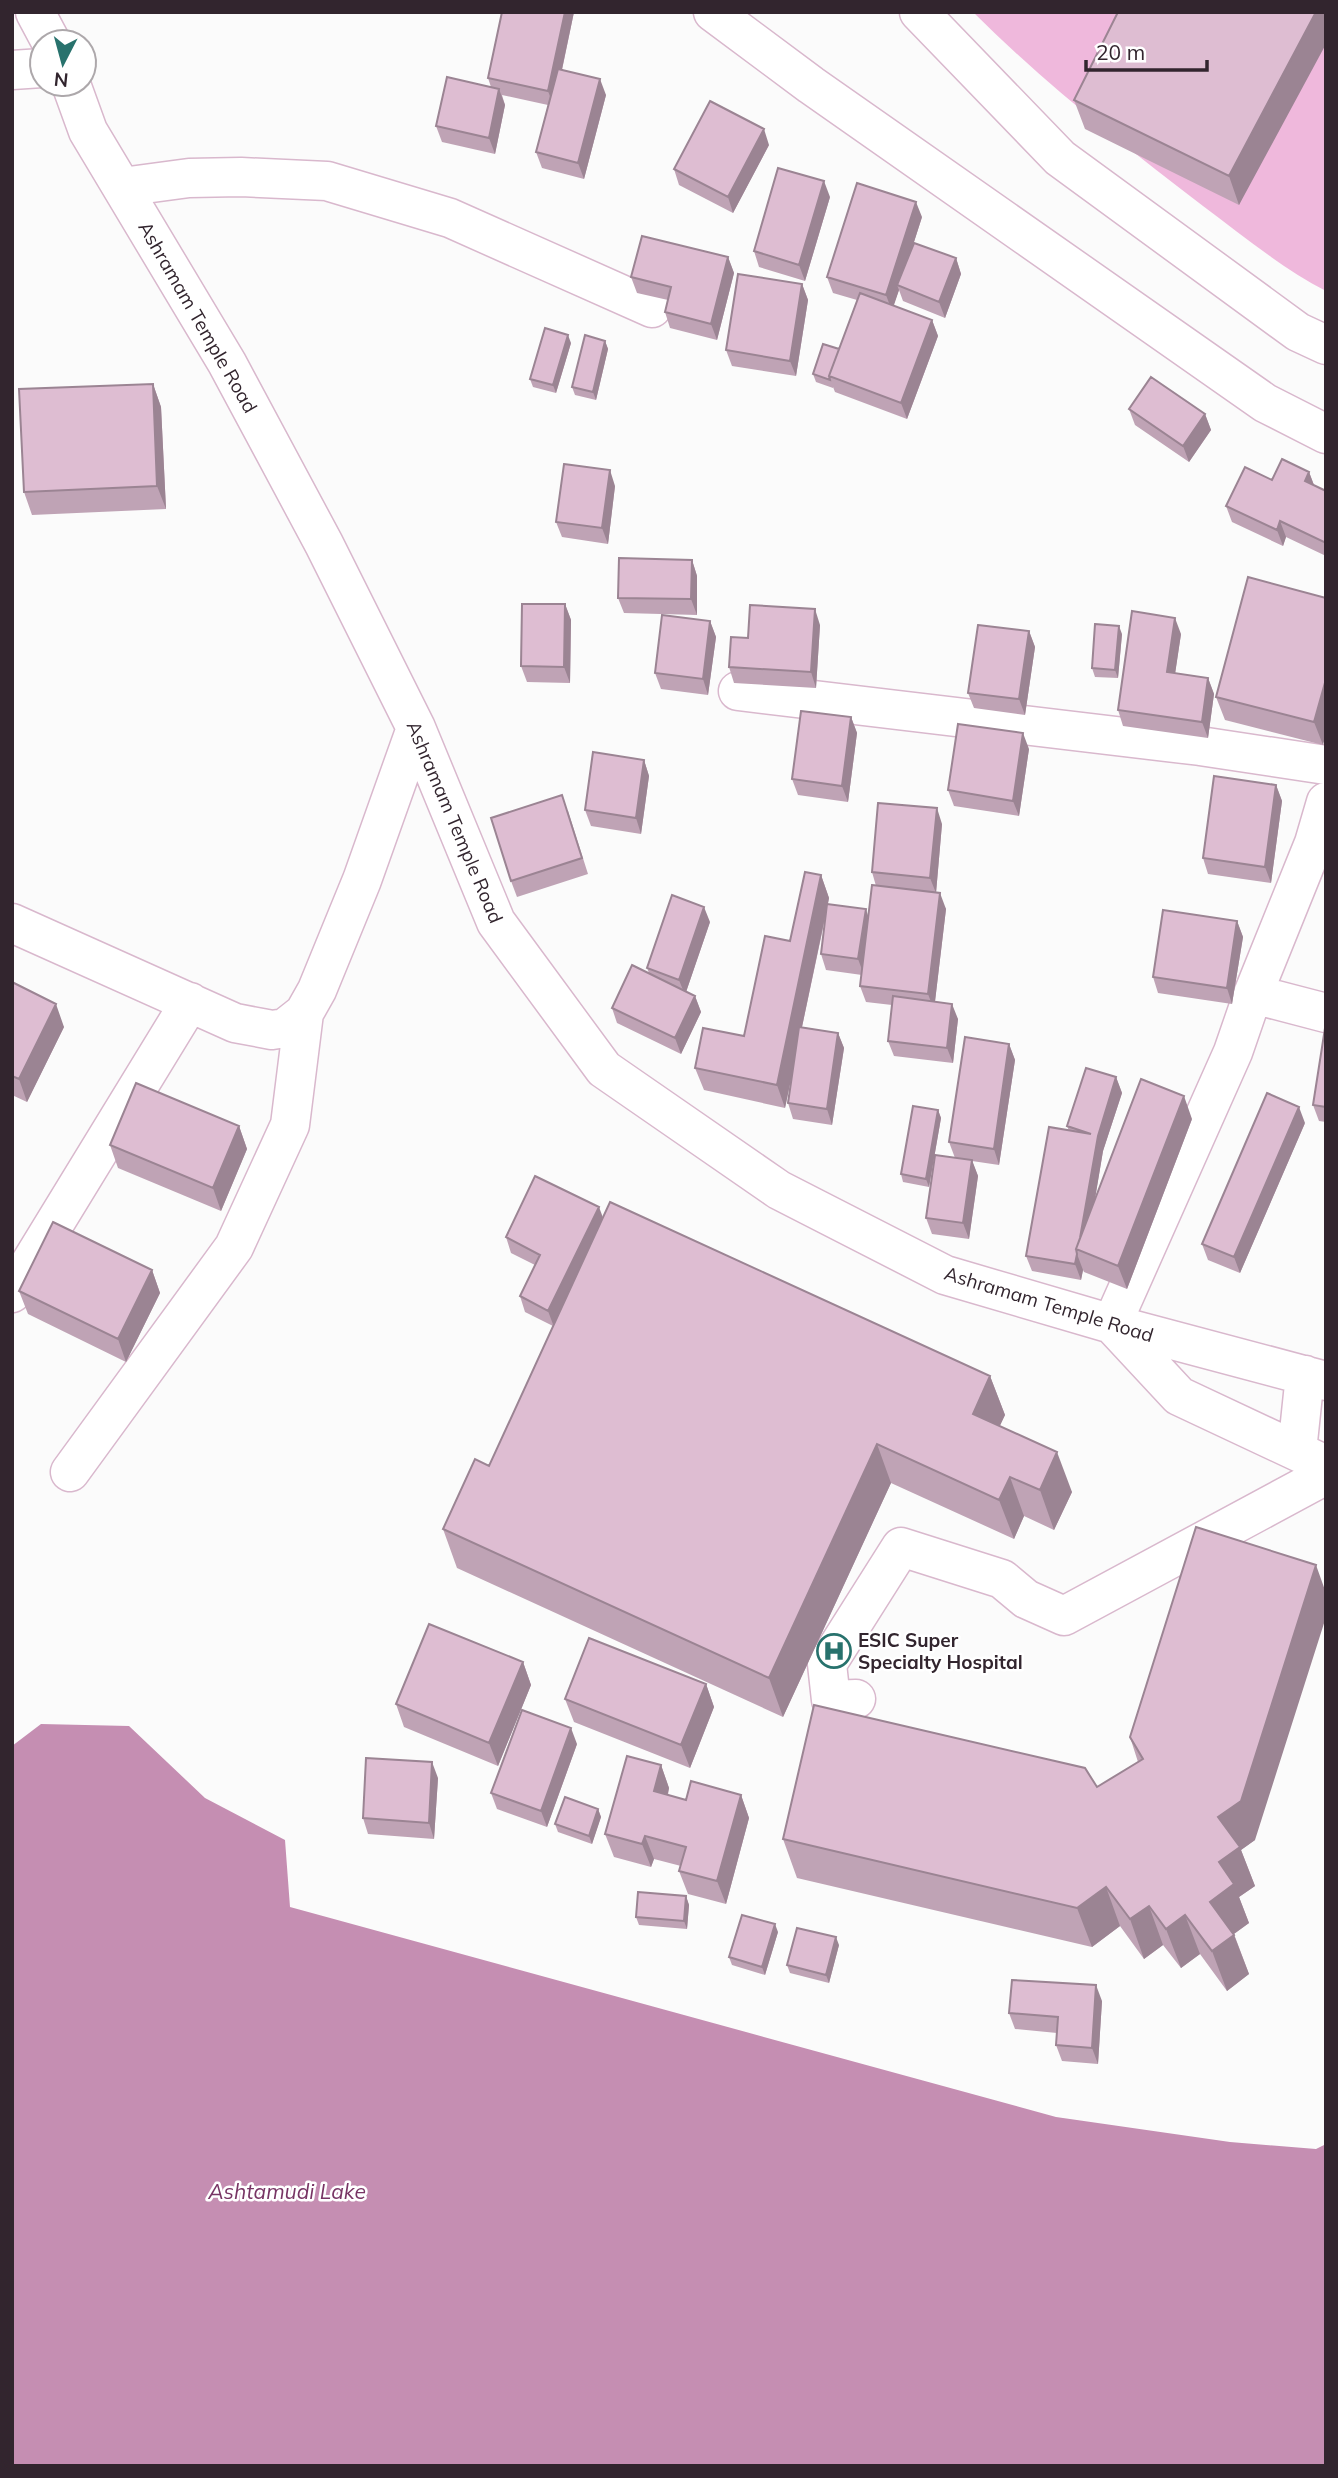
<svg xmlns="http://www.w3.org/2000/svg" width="1338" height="2478" font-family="Mulish,sans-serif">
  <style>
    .green { fill: #efb8dc }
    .water { fill: #c58eb2 }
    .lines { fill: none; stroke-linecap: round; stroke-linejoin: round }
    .minor-casing { stroke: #d9b8cd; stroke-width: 41 }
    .minor { stroke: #fff; stroke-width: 38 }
    .wall { fill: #bfa3b5 }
    .shaded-wall { fill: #9b8493 }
    .building { fill: #debdd2; stroke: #9b8493; stroke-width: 2 }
    .labels { text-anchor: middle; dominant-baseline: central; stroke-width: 5; stroke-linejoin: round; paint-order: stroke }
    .street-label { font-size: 19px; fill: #32252e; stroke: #fff }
    .poi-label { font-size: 19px; font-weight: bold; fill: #32252e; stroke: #fff; text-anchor: start }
    .water-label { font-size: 21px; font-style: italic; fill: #783565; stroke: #fff }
  </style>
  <rect width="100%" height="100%" fill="#fbfbfb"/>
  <!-- green -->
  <path class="green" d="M973 12H1326V291C1282 268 1243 236 1203 206 1123 145 1044 83 973 12Z"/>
  <!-- water -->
  <path class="water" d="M41 1724 129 1726 205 1798 285 1840 290 1907 1056 2117 1230 2142 1316 2149 1326 2144V2466H12V1746Z"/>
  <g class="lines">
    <!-- minor casing -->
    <g class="minor-casing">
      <path id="minor" d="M35 12 51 42
        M713 12 811 85 1265 403 1326 434
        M919 12 1060 158 1298 332 1326 345
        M12 70 42 68
        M71 84 88 131 227 363 324 544 416 728 496 922 604 1069 779 1190 945 1275 1112 1324 1326 1381
        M122 187 189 178 241 177 327 181 450 218 652 308
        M738 691 1200 746 1326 765
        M1326 802 1314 843 1253 994 1233 1052 1112 1324 1179 1396 1326 1465
        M12 923 235 1023 272 1030 285 1028 304 1013 317 990 362 880 416 728
        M1253 994 1326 1013
        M12 1293 190 1002
        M1297 1451 1305 1375
        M70 1472 234 1247 290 1125 304 1013
        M856 1699 831 1700 827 1664 901 1547 1002 1579 1026 1599 1064 1616 1326 1475"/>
    </g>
    <!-- minor -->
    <use href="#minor" class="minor"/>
  </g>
  <!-- wall -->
  <path class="wall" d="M502 12H574L562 70 606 95 584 179 542 168 536 152 548 105 502 95 505 105 495 154 442 142 436 126 491 87 488 78Z
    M1326 12 1239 205 1085 129 1074 100Z
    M769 145 733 213 679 185 674 169Z
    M830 197 805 281 759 267 754 251Z
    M922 217 911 251 956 258 961 274 945 318 903 301 899 290 893 306 932 320 938 336 907 419 835 392 833 387V388L816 382 813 374 839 349 857 300 833 293 827 277Z
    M728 257 734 273 717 340 670 328 665 312 668 300 637 293 631 277Z
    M802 284 808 300 796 376 732 366 726 350Z
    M605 341 608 349 596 400 575 395 572 387Z
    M571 343 556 393 533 387 530 379Z
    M153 384 161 407 166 509 32 515 24 492Z
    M1129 409 1205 414 1211 430 1189 462 1135 425Z
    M1309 472 1314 485 1326 491V556L1286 537 1283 546 1232 522 1226 506 1272 480Z
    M615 486 608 544 562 537 556 522Z
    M692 560 697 576V615L624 613 618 598Z
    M1326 598 1323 745 1225 720 1216 697Z
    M565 604 571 620 570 683 527 682 521 666Z
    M710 621 716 637 708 695 661 689 655 673Z
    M820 625 816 688 734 683 729 667 748 638Z
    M1029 631 1035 647 1025 715 974 708 968 693Z
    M1122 634 1118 678 1095 677 1092 668Z
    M1181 634 1175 673 1208 678 1214 694 1208 738 1123 726 1118 710Z
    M851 717 857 733 848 802 798 795 792 779Z
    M1029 749 1019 816 954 806 948 790Z
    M644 760 649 776 641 834 591 826 585 810Z
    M1276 785 1282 801 1271 883 1208 874 1203 858Z
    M568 811 588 874 517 897 511 881Z
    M942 824 936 893 946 909 935 1001 958 1019 953 1063 894 1056 888 1041 892 1005 866 1002 860 986 862 975 826 970 821 954 826 914 802 1027 838 1033 844 1048 832 1125 793 1119 788 1103 791 1079 785 1108 704 1090 695 1068 744 1036 790 941 821 875 829 898 828 904 868 917 876 886 872 872Z
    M1237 921 1243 937 1232 1004 1158 993 1153 977Z
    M710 922 686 992 695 996 701 1012 681 1054 617 1023 612 1008 649 973 647 968Z
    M12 982 64 1027 27 1102 12 1095Z
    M1326 1029V1122L1319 1121 1313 1105Z
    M1009 1044 1015 1060 999 1165 972 1161 978 1176 969 1239 932 1234 926 1218 955 1158 949 1142Z
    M1116 1077 1122 1093 1103 1151 1095 1198 1192 1119 1127 1289 1084 1272 1083 1270 1081 1280 1032 1271 1026 1256 1069 1131 1067 1126Z
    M938 1110 941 1118 929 1187 903 1182 901 1174Z
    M1305 1123 1240 1273 1208 1260 1202 1244Z
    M239 1126 247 1149 221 1211 118 1168 110 1145Z
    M603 1217 990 1376 1005 1415 999 1426 1072 1492 1054 1530 1024 1516 1014 1539 891 1483 783 1717 457 1568 443 1529 489 1466 553 1326 525 1312 520 1296 535 1265 511 1253 506 1237Z
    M152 1270 160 1293 126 1362 28 1314 19 1291Z
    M523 1662 531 1685 498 1766 404 1727 396 1704Z
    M706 1684 714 1707 690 1768 574 1722 565 1699Z
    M1130 1737 1255 1840 1241 1850 1255 1886 1239 1897 1249 1923 1234 1934 1249 1974 1227 1991 1200 1954 1181 1968 1163 1945 1144 1959 1120 1926 1092 1947 797 1878 783 1839 1097 1787 1138 1762Z
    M577 1744 547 1827 497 1809 491 1793Z
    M661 1765 669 1788 668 1795 686 1800 741 1795 749 1818 726 1904 688 1894 679 1871 681 1866 654 1859 651 1867 614 1857 605 1834Z
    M438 1778 434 1839 368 1834 363 1818Z
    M598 1809 601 1817 592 1844 558 1832 555 1824Z
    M686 1896 689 1905 687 1929 639 1925 636 1917Z
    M778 1932 765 1975 732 1965 729 1957Z
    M839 1945 829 1983 790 1973 787 1965Z
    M1102 2001 1098 2064 1062 2061 1056 2045 1057 2033 1015 2029 1009 2013Z"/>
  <!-- shaded-wall -->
  <path class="shaded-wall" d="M565 12H574L554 107 548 91Z
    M1316 12H1326V44L1239 205 1229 176Z
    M600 79 606 95 584 179 578 163Z
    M499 89 505 105 495 154 489 138Z
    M764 129 769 145 733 213 728 197Z
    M824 181 830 197 805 281 799 265Z
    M916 202 922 217 900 286 897 285 899 290 892 311 886 295Z
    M728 257 734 273 717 340 711 324Z
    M956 258 961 274 945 318 939 302Z
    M802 284 808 300 796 376 790 361Z
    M932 320 938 336 907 419 901 403Z
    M568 335 571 343 556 393 553 385Z
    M605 341 608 349 596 400 593 392Z
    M153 384 161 407 166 509 157 486Z
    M1205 414 1211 430 1189 462 1183 446Z
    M610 470 615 486 608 544 602 528Z
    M1309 472 1315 488 1305 481Z
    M1280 521 1286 537 1283 546 1277 530Z
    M692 560 697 576V615L691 599Z
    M565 604 571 620 570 683 564 667Z
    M815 609 820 625 816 688 811 672Z
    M1175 618 1181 634 1173 688 1167 672Z
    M710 621 716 637 708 695 703 679Z
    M1119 626 1122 634 1118 678 1115 670Z
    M1029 631 1035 647 1025 715 1019 699Z
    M1208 678 1214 694 1208 738 1202 722Z
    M1326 679V734L1323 745 1314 722Z
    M851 717 857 733 848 802 842 786Z
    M1023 733 1029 749 1019 816 1013 801Z
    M644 760 649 776 641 834 636 818Z
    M1276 785 1282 801 1271 883 1265 867Z
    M937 808 942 824 936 893 930 878Z
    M821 875 829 898 785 1108 777 1085Z
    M940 893 946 909 934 1010 928 994Z
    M704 907 710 922 685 995 679 980Z
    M866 909 871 925 864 975 858 959Z
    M1237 921 1243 937 1232 1004 1227 988Z
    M695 996 701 1012 681 1054 675 1038Z
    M56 1004 64 1027 27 1102 19 1079Z
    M952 1004 958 1019 953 1063 947 1048Z
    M838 1033 844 1048 832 1125 827 1109Z
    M1009 1044 1015 1060 999 1165 994 1149Z
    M1116 1077 1122 1093 1103 1151 1086 1253 1078 1250 1098 1136Z
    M1184 1096 1192 1119 1127 1289 1118 1266Z
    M1299 1107 1305 1123 1240 1273 1234 1257Z
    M938 1110 941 1118 929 1187 926 1179Z
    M239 1126 247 1149 221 1211 213 1188Z
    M972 1160 978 1176 969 1239 963 1223Z
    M599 1207 605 1223 554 1327 548 1311Z
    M1077 1254 1083 1270 1081 1280 1075 1264Z
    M152 1270 160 1293 126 1362 118 1339Z
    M990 1376 1005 1415 987 1454 973 1414Z
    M877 1444 891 1483 783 1717 769 1678Z
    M1057 1452 1072 1492 1054 1530 1040 1490Z
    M1010 1477 1024 1516 1014 1539 999 1500Z
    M1316 1565 1326 1593V1617L1255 1840 1241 1850 1255 1886 1239 1897 1249 1923 1224 1941 1210 1902 1219 1862 1218 1817Z
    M523 1662 531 1685 498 1766 489 1743Z
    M706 1684 714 1707 690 1768 681 1745Z
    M571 1728 577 1744 547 1827 541 1811Z
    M432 1762 438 1778 434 1839 429 1823Z
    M661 1765 669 1788 663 1814 654 1791Z
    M741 1795 749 1818 726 1904 717 1881Z
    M598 1809 601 1817 592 1844 589 1836Z
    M645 1836 654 1859 651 1867 642 1844Z
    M1106 1887 1120 1926 1092 1947 1077 1908Z
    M686 1896 689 1905 687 1929 684 1921Z
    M1149 1906 1163 1945 1144 1959 1130 1919Z
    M1185 1915 1200 1954 1181 1968 1166 1929Z
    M775 1924 778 1932 765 1975 762 1967Z
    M1234 1935 1249 1974 1227 1991 1212 1951Z
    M836 1937 839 1945 829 1983 826 1975Z
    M1096 1985 1102 2001 1098 2064 1092 2048Z"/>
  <!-- building -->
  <path class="building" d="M502 12H565L548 91 488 78Z
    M1118 12H1316L1229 176 1074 100Z
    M558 69 600 79 578 163 536 152Z
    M447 77 499 89 489 138 436 126Z
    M710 101 764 129 728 197 674 169Z
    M778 168 824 181 799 265 754 251Z
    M857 183 916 202 886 295 827 277Z
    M642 236 728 257 711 324 665 312 671 287 631 277Z
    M914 243 956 258 939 302 897 285Z
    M738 274 802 284 790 361 726 350Z
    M860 293 932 320 901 403 829 376Z
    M545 328 568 335 553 385 530 379Z
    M585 335 605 341 593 392 572 387Z
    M823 344 839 349 829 376 830 380 813 374Z
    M1151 377 1205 414 1183 446 1129 409Z
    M153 384 157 486 24 492 19 389Z
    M1282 459 1309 472 1305 481 1326 491V543L1280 521 1277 530 1226 506 1245 467 1272 480Z
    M564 464 610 470 602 528 556 522Z
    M619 558 692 560 691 599 618 598Z
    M1248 577 1326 598V679L1314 722 1216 697Z
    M522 604H565L564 667 521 666Z
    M750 605 815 609 811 672 729 667 731 637 748 638Z
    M1132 611 1175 618 1167 672 1208 678 1202 722 1118 710Z
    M662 615 710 621 703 679 655 673Z
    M1095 624 1119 626 1115 670 1092 668Z
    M978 625 1029 631 1019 699 968 693Z
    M801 711 851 717 842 786 792 779Z
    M958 724 1023 733 1013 801 948 790Z
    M593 752 644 760 636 818 585 810Z
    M1214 776 1276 785 1265 867 1203 858Z
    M562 795 582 858 511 881 491 818Z
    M878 803 937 808 930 878 872 872Z
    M805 872 821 875 777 1085 695 1068 703 1028 744 1036 765 936 790 941Z
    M872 885 940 893 928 994 860 986Z
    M672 895 704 907 679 980 647 968Z
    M827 904 866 909 858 959 821 954Z
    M1163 910 1237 921 1227 988 1153 977Z
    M632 965 695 996 675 1038 612 1008Z
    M12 982 56 1004 19 1079 12 1076Z
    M893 996 952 1004 947 1048 888 1041Z
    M799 1027 838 1033 827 1109 788 1103Z
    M1325 1028 1326 1029V1107L1313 1105Z
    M965 1037 1009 1044 994 1149 949 1142Z
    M1086 1068 1116 1077 1098 1136 1080 1238 1076 1249 1077 1254 1075 1264 1026 1256 1049 1127 1091 1134 1067 1126Z
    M1141 1079 1184 1096 1118 1266 1076 1249Z
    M136 1083 239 1126 213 1188 110 1145Z
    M1267 1093 1299 1107 1234 1257 1202 1244Z
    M913 1106 938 1110 926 1179 901 1174Z
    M935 1155 972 1160 963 1223 926 1218Z
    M535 1176 599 1207 548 1311 520 1296 540 1255 506 1237Z
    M610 1202 990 1376 973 1414 1057 1452 1040 1490 1010 1477 999 1500 877 1444 769 1678 443 1529 475 1459 489 1466Z
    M53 1222 152 1270 118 1339 19 1291Z
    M1196 1527 1316 1565 1241 1801 1218 1817 1240 1847 1219 1862 1234 1884 1210 1902 1234 1935 1212 1951 1185 1915 1166 1929 1149 1906 1130 1919 1106 1887 1077 1908 783 1839 814 1705 1085 1768 1097 1787 1143 1759 1130 1737Z
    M429 1624 523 1662 489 1743 396 1704Z
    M589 1638 706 1684 681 1745 565 1699Z
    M522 1710 571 1728 541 1811 491 1793Z
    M627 1756 661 1765 654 1791 686 1800 691 1781 741 1795 717 1881 679 1871 686 1847 645 1836 642 1844 605 1834Z
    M366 1758 432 1762 429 1823 363 1818Z
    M565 1797 598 1809 589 1836 555 1824Z
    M638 1892 686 1896 684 1921 636 1917Z
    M742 1915 775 1924 762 1967 729 1957Z
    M797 1928 836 1937 826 1975 787 1965Z
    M1012 1980 1096 1985 1092 2048 1056 2045 1058 2017 1009 2013Z"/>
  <!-- icons -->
  <defs>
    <g id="hospital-ring" transform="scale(1.75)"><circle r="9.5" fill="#fff" stroke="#28726d" stroke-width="1.5"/><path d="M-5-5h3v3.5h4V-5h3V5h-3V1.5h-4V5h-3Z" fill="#28726d"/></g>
  </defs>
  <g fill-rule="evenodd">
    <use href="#hospital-ring" x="834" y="1651"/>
  </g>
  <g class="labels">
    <!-- street labels -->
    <g class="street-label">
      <text transform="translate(198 317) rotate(60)">Ashramam Temple Road</text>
      <text transform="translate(455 822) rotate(67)">Ashramam Temple Road</text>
      <text transform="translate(1049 1304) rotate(17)">Ashramam Temple Road</text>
    </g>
    <!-- poi labels -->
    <g class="poi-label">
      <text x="858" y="1640">ESIC Super<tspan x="858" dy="22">Specialty Hospital</tspan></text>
    </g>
    <!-- water labels -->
    <g class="water-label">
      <text x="287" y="2191">Ashtamudi Lake</text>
    </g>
  </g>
  <!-- border -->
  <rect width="1338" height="2478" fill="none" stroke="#32252e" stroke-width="28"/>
  <!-- north arrow -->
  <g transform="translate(63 63) rotate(186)"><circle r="33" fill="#ffffff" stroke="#ada8ab" stroke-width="2"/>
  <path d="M0-5L12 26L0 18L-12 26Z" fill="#28726d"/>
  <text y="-10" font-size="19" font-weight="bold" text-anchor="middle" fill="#32252e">N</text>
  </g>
  <!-- scale -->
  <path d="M1086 60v10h121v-10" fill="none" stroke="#32252e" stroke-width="3.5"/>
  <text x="1096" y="60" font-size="21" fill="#32252e" stroke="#ffffff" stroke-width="5" paint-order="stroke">20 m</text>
</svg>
